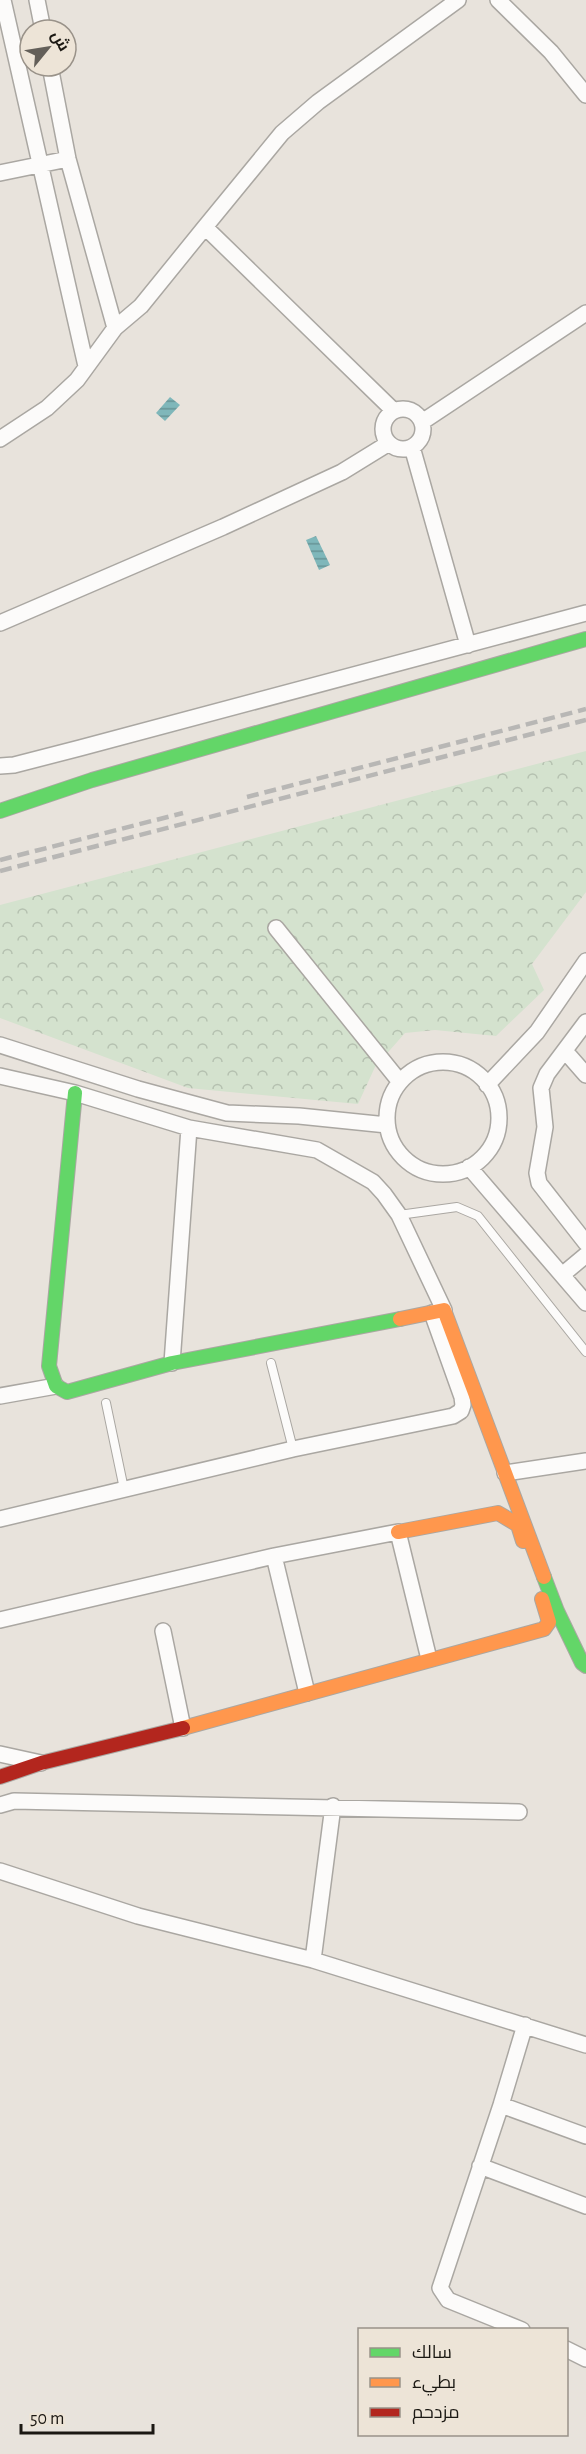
<svg xmlns="http://www.w3.org/2000/svg" width="586" height="2454" font-family="'Alegreya Sans',Cairo,sans-serif">
  <style>
    .park { fill: url(#park-crowns) }
    .water { fill: url(#water-rules) }
    .lines { fill: none; stroke-linecap: round; stroke-linejoin: round }
    .lane-casing { stroke: #aaa7a2; stroke-width: 10 }
    .street-casing { stroke: #aaa7a2; stroke-width: 18 }
    .fast-casing { stroke: #aaa7a2; stroke-width: 16 }
    .slow-casing { stroke: #aaa7a2; stroke-width: 16 }
    .jam-casing { stroke: #aaa7a2; stroke-width: 16 }
    .lane { stroke: #fcfbfa; stroke-width: 8 }
    .street { stroke: #fcfbfa; stroke-width: 15 }
    .fast { stroke: #63d668; stroke-width: 14 }
    .slow { stroke: #ff974d; stroke-width: 14 }
    .jam { stroke: #b3261e; stroke-width: 14 }
    .rail { stroke: #b8b7b5; stroke-width: 4.5; stroke-dasharray: 12 6; stroke-linecap: butt }
  </style>
  <defs>
    <pattern id="park-crowns" width="20" height="18" patternUnits="userSpaceOnUse" patternTransform="scale(1.5)"><rect width="20" height="18" fill="#d4e2ce"/><path d="M2 6a3 3 0 1 1 6 0M12 15a3 3 0 1 1 6 0" fill="none" stroke="#b5c1b0"/></pattern>
    <pattern id="water-rules" width="6" height="5" patternUnits="userSpaceOnUse" patternTransform="scale(1.5)"><rect width="6" height="5" fill="#7fb7ba"/><path d="M0 2.5h6" fill="none" stroke="#679496"/></pattern>
  </defs>
  <rect width="100%" height="100%" fill="#e8e3dc"/>
  <!-- park -->
  <path class="park" d="M586 751V892L532 964 544 990 496 1036 435 1030 405 1033 375 1067 358 1104 188 1088 0 1018V905Z"/>
  <!-- water -->
  <path class="water" d="M170 397 180 405 165 421 156 413Z
    M316 536 330 565 319 570 306 540Z"/>
  <g class="lines">
    <!-- lane casing -->
    <g class="lane-casing">
      <path id="lane" d="M399 1215 457 1207 478 1216 586 1352
        M271 1363 293 1449
        M106 1403 124 1489"/>
    </g>
    <!-- street casing -->
    <g class="street-casing">
      <path id="street" d="M3 0 86 366
        M37 0 43 30
        M498 0 551 52 586 95
        M50 66 68 159 115 328
        M0 173 68 159
        M205 227 282 133 318 102 458 0
        M383 429a20 20 0 1 1 40 0a20 20 0 1 1-40 0Z
        M422 422 586 313
        M0 439 47 408 77 380 115 328 141 306 205 227 394 411
        M412 447 468 645
        M0 623 223 527 342 472 389 443
        M0 766 14 765 80 748 586 613
        M276 928 400 1082
        M586 1022 547 1074 541 1088 545 1127 537 1173 539 1183 586 1243
        M0 1045 138 1089 227 1113 299 1116 387 1125
        M565 1051 586 1075
        M387 1118a56 56 0 1 1 112 0a56 56 0 1 1-112 0Z
        M0 1076 75 1093 189 1128 317 1150 373 1182 384 1194 399 1215 444 1310
        M487 1085 537 1032 586 961
        M469 1167 586 1303
        M562 1275 586 1255
        M172 1363 189 1128
        M0 1396 56 1386
        M505 1473 586 1461
        M0 1519 293 1449 453 1416 461 1411 463 1405 462 1397 432 1313
        M274 1556 307 1693
        M0 1620 274 1556 398 1532 429 1659
        M163 1631 183 1728
        M0 1754 41 1763
        M0 1805 14 1801 519 1812
        M0 1871 138 1916 313 1960 586 2045
        M313 1960 333 1806
        M501 2105 586 2136
        M480 2166 586 2206
        M522 2330 448 2300 440 2288 501 2105 525 2025
        M566 2349 586 2359"/>
    </g>
    <!-- fast casing -->
    <g class="fast-casing">
      <path id="fast" d="M0 811 92 780 586 639
        M75 1093 49 1366 56 1386 67 1392 172 1363 400 1319
        M544 1577 557 1611 582 1663 586 1666"/>
    </g>
    <!-- slow casing -->
    <g class="slow-casing">
      <path id="slow" d="M400 1319 444 1310 544 1577
        M398 1532 498 1513 518 1525 523 1541
        M183 1728 544 1629 549 1622 542 1599"/>
    </g>
    <!-- jam casing -->
    <g class="jam-casing">
      <path id="jam" d="M0 1777 41 1763 183 1728"/>
    </g>
    <!-- lane -->
    <use href="#lane" class="lane"/>
    <!-- street -->
    <use href="#street" class="street"/>
    <!-- fast -->
    <use href="#fast" class="fast"/>
    <!-- slow -->
    <use href="#slow" class="slow"/>
    <!-- jam -->
    <use href="#jam" class="jam"/>
    <!-- rail -->
    <path class="rail" d="M247 797 586 709
      M0 860 183 813
      M0 871 586 720"/>
  </g>
  <!-- legend -->
  <rect x="358" y="2328" width="210" height="108" fill="#ede4d7" stroke="#999289" stroke-width="1.5"/>
  <rect x="370" y="2348" width="30" height="9" fill="#63d668" stroke="#999289" stroke-width="1.5"/>
  <text x="412" y="2358" font-size="18" fill="#1b1813">سالك</text>
  <rect x="370" y="2378" width="30" height="9" fill="#ff974d" stroke="#999289" stroke-width="1.5"/>
  <text x="412" y="2388" font-size="18" fill="#1b1813">بطيء</text>
  <rect x="370" y="2408" width="30" height="9" fill="#b3261e" stroke="#999289" stroke-width="1.5"/>
  <text x="412" y="2418" font-size="18" fill="#1b1813">مزدحم</text>
  <!-- north arrow -->
  <g transform="translate(48 48) rotate(60)"><circle r="28" fill="#ede4d7" stroke="#999289" stroke-width="1.5"/>
  <path d="M0-4.5L10 22L0 15L-10 22Z" fill="#635f59"/>
  <text y="-9" font-size="16" font-weight="bold" text-anchor="middle" fill="#1b1813">ش</text>
  </g>
  <!-- scale -->
  <path d="M21 2424v9h132v-9" fill="none" stroke="#1b1813" stroke-width="3"/>
  <text x="30" y="2424" font-size="18" fill="#1b1813" stroke="#ede4d7" stroke-width="4.5" paint-order="stroke">50 m</text>
</svg>
